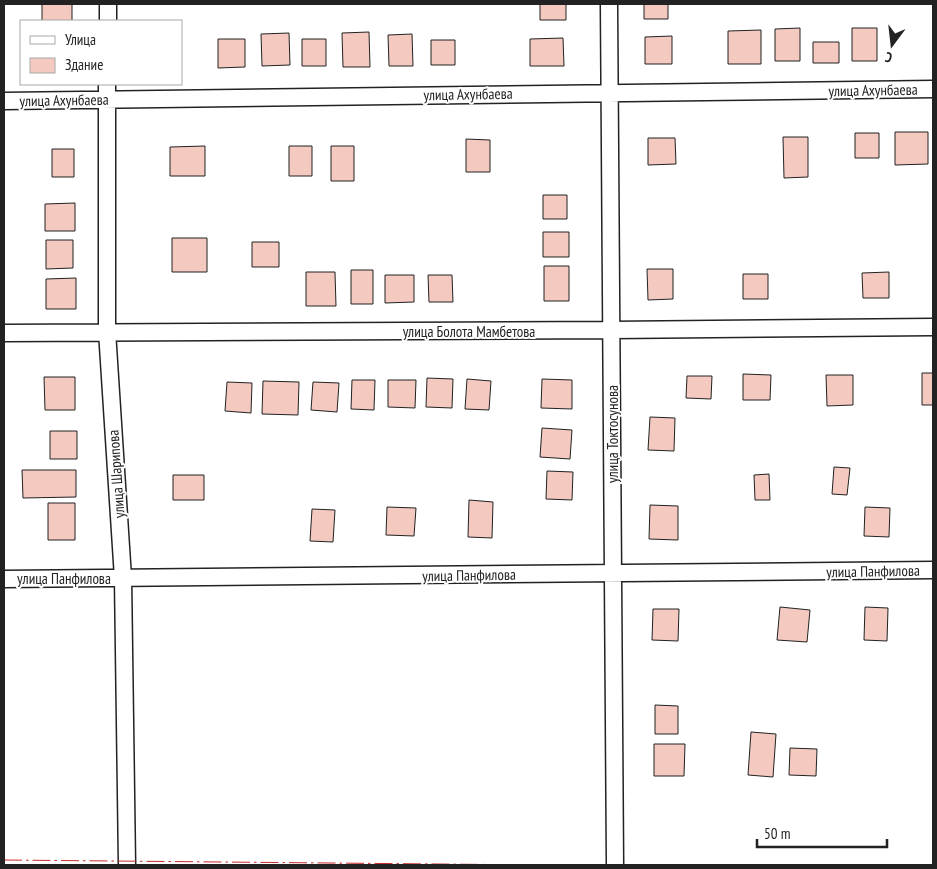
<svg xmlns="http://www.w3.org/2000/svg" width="937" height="869" font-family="'PT Sans Narrow',sans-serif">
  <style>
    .building { fill: #f3c9c0; stroke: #222 }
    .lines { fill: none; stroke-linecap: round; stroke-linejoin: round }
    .minor-casing { stroke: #222; stroke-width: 19 }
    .minor { stroke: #fff; stroke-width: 16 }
    .power { stroke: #c62828; stroke-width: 1; stroke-dasharray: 18 4 2.5 4; stroke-linecap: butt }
    .labels { text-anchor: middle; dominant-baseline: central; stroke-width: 4; stroke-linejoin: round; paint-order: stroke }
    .street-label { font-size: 15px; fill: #222; stroke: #fff }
  </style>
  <rect width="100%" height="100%" fill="#fff"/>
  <!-- building -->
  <path class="building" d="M42 4H72V21H42Z
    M540 4H566V20H540Z
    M644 4H668V19H644Z
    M800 28V61H775V29Z
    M852 28H877V61H852Z
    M761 30V64H728V31Z
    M369 32 370 67H343L342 33Z
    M289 33 290 65 262 66 261 34Z
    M412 34 413 66H389L388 35Z
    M672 36V64H645V37Z
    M563 38 564 66H530V39Z
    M218 39H245V67L218 68Z
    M302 39H326V66H302Z
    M431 40H455V65H431Z
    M813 42H839V63H813Z
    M895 132H928V164L895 165Z
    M855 133H879V158H855Z
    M783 137H808V177L784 178Z
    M648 138H675L676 164 648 165Z
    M466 139 490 140V172H466Z
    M205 146V176H170V147Z
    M289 146H312V176H289Z
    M331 146H354V181H331Z
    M52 149H74V177H52Z
    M543 195H567V219H543Z
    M75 203V231H45V204Z
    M543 232H569V257H543Z
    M172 238H207V272H172Z
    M46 240H73V268L46 269Z
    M252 242H279V267H252Z
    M544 266H569V301H544Z
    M647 269H673V299L648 300Z
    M351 270H373V304H351Z
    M306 272H335L336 306H306Z
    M889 272V298H863L862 273Z
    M743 274H768V299H743Z
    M385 275H414V302L385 303Z
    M428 275H452L453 302H429Z
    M76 278V309H46V279Z
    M922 373H933V405H922Z
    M743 374 771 375 770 400H743Z
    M826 375H853V405L827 406Z
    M687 376H712L711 399 686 398Z
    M44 377H75V410H45Z
    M427 378 453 379 452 408 426 407Z
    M467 379 491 381 489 410 465 409Z
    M542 379 572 380V409L541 408Z
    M352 380H375L374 410 351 409Z
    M388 380H416L415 408 388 407Z
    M263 381 299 382 298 415 262 414Z
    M227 382 252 383 251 413 225 411Z
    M313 382 339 383 337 412 311 410Z
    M650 417 675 418 674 451 648 450Z
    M542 428 572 430 570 459 540 457Z
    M50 431H77V459H50Z
    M834 467 850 468 847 495 832 494Z
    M22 470H76V497L23 498Z
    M547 471 573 472 572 500 546 499Z
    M769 474 770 500H755L754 475Z
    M173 475H204V500H173Z
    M469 500 493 502 492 538 468 537Z
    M48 503H75V540H48Z
    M650 505 678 506V540L649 539Z
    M387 507 416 508 414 536 386 535Z
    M865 507 890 508 889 537 864 536Z
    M312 509 335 510 333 542 310 541Z
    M780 607 810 610 807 642 777 640Z
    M865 607 888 608 887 641 864 640Z
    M653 609H679L678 641 652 640Z
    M655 705 678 706V734H655Z
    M751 732 776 734 773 777 748 775Z
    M654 744H685L684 776H654Z
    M790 748 817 749 816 776 789 775Z"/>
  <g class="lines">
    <!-- minor casing -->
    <g class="minor-casing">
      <path id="minor" d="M609 4 615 865
        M108 21V4
        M107 84V331L123 578 127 865
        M4 101 933 89
        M4 333 612 330 933 327
        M4 579 933 570"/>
    </g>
    <!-- minor -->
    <use href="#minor" class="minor"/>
    <!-- power -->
    <path class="power" d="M4 860 544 865"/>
  </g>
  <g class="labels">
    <!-- street labels -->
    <g class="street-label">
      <text transform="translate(873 90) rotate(-1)">улица Ахунбаева</text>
      <text transform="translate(468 94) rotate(-1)">улица Ахунбаева</text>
      <text transform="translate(64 100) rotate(-1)">улица Ахунбаева</text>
      <text x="469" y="331">улица Болота Мамбетова</text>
      <text transform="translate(612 434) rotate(-90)">улица Токтосунова</text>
      <text transform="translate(116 474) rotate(-94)">улица Шарипова</text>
      <text transform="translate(873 571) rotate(-1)">улица Панфилова</text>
      <text transform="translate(469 575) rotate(-1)">улица Панфилова</text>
      <text x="64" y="578">улица Панфилова</text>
    </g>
  </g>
  <!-- border -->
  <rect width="937" height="869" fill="none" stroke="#222222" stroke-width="10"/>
  <!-- legend -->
  <rect x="20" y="20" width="162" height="65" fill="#ffffff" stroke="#a7a7a7"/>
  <rect x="30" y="36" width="25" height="8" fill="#ffffff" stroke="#a7a7a7"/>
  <text x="65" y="45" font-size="15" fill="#222222">Улица</text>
  <rect x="30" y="58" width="25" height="15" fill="#f3c9c0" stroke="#a7a7a7"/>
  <text x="65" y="70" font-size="15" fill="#222222">Здание</text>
  <!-- north arrow -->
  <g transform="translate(892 45) rotate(195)" stroke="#ffffff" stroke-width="4" paint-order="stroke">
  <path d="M0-4L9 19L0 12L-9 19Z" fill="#222222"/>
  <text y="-8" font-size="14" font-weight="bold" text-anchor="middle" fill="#222222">С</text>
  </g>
  <!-- scale -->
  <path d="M757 839v8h130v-8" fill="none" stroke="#222222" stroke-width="2.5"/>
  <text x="764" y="839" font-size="15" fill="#222222" stroke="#ffffff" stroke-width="4" paint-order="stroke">50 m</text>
</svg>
